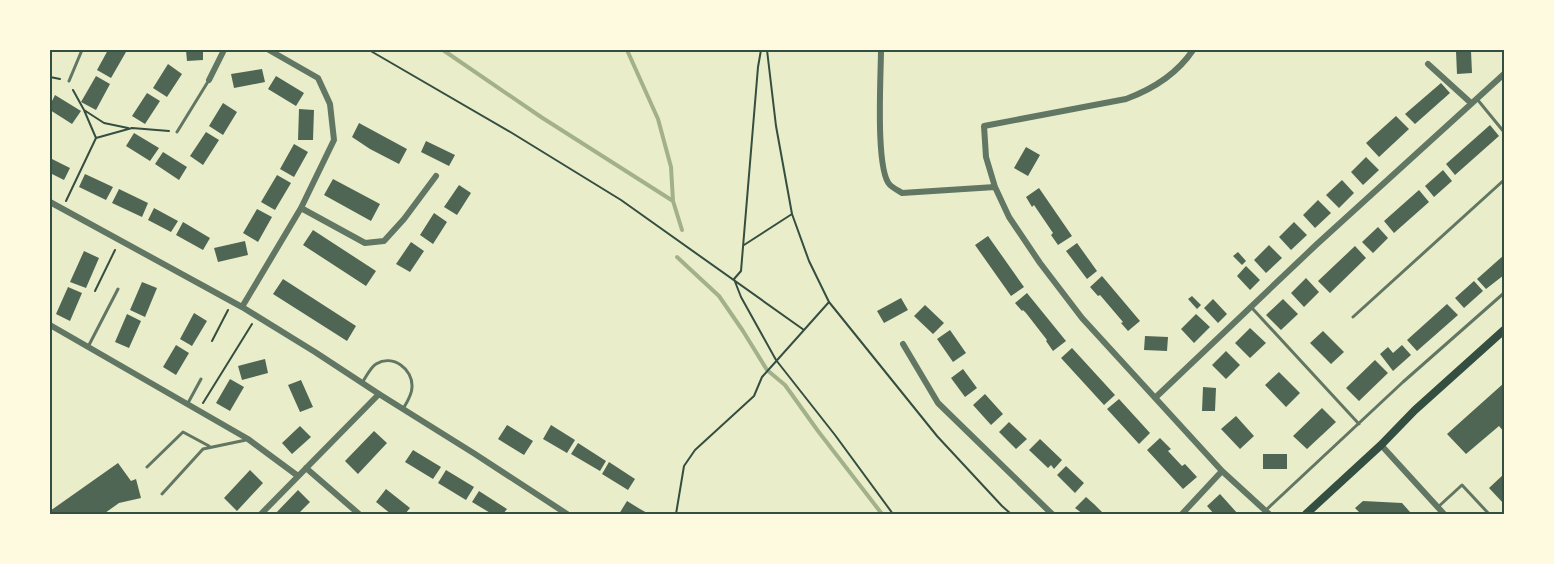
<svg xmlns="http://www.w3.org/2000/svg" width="1554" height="564" font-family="Spectral,serif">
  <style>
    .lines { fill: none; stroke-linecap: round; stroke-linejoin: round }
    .stream { stroke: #a3b18a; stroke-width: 4 }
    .building { fill: #4f6655 }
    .path { stroke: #344e41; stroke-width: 2 }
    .service { stroke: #617663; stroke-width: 3 }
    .minor { stroke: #617663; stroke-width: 6 }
    .secondary { stroke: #344e41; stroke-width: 8 }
    .neatline { fill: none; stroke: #344e41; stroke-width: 2 }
  </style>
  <rect width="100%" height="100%" fill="#e9edc9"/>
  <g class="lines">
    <!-- stream -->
    <path class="stream" d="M443 50 541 117 673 201 682 230
      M627 50 658 119 671 167 673 201
      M677 257 719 296 743 331 767 370 785 385 818 431 882 514"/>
  </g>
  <!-- building -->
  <path class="building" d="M108 50H121L126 52 111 78 97 70Z
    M186 50H203V60L187 61Z
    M1456 51H1471L1472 73 1457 74Z
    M168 64 182 74 167 97 153 88Z
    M262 69 265 82 234 88 231 74Z
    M96 76 110 84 96 110 81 102Z
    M276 76 304 93 296 106 268 89Z
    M1441 83 1450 93 1415 124 1405 114Z
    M147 93 160 101 145 124 132 116Z
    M55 95 81 111 72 124 50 110V105Z
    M223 103 237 112 223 135 209 126Z
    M299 109 314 110 313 140H298Z
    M1396 116 1409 129 1379 157 1366 143Z
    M359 123 407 149 399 164 370 149 352 137Z
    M1490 125 1499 136 1455 175 1446 164Z
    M206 132 219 140 203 165 190 156Z
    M134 133 159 148 150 161 126 146Z
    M426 141 455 155 449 166 421 152Z
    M294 144 308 152 294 177 280 169Z
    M1026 147 1040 155 1028 176 1014 168Z
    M163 152 187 167 179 180 155 164Z
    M1366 157 1379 170 1363 185 1351 172Z
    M50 158 70 168 64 180 50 173Z
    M1443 170 1452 181 1434 197 1425 186Z
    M85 174 113 187 106 200 79 187Z
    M277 175 291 183 275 210 261 202Z
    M333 179 380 204 371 221 324 195Z
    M1342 180 1354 193 1339 208 1326 195Z
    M459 185 471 193 457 215 444 207Z
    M1039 188 1072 236 1058 245 1051 235 1053 233 1034 205 1032 207 1026 197Z
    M119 189 148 203 142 217 112 203Z
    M1419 190 1429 202 1394 233 1384 221Z
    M1318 200 1331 213 1315 228 1303 215Z
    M154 208 178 221 171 232 148 220Z
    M257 209 272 217 258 242 243 233Z
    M434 213 447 222 433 244 420 235Z
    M183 222 210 238 203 250 176 235Z
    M1294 222 1307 235 1291 250 1279 237Z
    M1378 227 1388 238 1373 253 1362 242Z
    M313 230 376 271 366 286 303 245Z
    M988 236 1024 287 1011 296 975 245Z
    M245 241 248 255 218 262 214 248Z
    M411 242 424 251 410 272 396 264Z
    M1077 243 1097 271 1087 279 1066 251Z
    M1269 245 1282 258 1266 273 1254 260Z
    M1355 246 1366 258 1330 293 1318 281Z
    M84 251 99 258 86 288 70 282Z
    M1238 252 1246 261 1242 265 1233 256Z
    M1504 255V275L1486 289 1477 279Z
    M1246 266 1260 280 1250 290 1237 276Z
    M1102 276 1140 321 1128 331 1121 323 1123 322 1100 295 1098 296 1090 287Z
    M1306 278 1319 292 1304 307 1291 293Z
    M283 279 356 326 347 341 273 294Z
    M1474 281 1483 291 1464 308 1455 298Z
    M142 282 157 288 145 317 130 310Z
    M68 287 82 293 70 321 56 314Z
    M1027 293 1066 341 1053 351 1046 341 1047 340 1026 313 1023 310 1022 311 1015 303Z
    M1192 296 1201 305 1197 309 1188 299Z
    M901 298 908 310 884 323 877 311Z
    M1213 299 1227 314 1218 323 1204 308Z
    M1283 299 1298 314 1281 330 1266 315Z
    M1447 304 1458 315 1417 351 1407 340Z
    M925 305 944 323 933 334 914 316Z
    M194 313 207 321 192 346 180 339Z
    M127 314 141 321 129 348 115 342Z
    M1196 314 1210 327 1194 343 1181 329Z
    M1250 328 1266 343 1250 358 1235 343Z
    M950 330 966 353 953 362 937 339Z
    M1323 331 1344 352 1331 364 1310 343Z
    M1145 336 1168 337 1167 351 1144 350Z
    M176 345 189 353 176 375 163 367Z
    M1402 345 1411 355 1393 371 1380 354 1388 347 1393 353Z
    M1072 348 1115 395 1104 405 1061 358Z
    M1226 351 1240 365 1226 379 1212 365Z
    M265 359 268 373 242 380 238 366Z
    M1375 360 1388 373 1359 401 1346 388Z
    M963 369 977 388 965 397 951 378Z
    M1279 372 1300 393 1286 407 1265 385Z
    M230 379 244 387 230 411 216 403Z
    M301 380 313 407 300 412 288 385Z
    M1504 383V432L1499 426 1466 454 1447 434Z
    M1203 387 1216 388 1215 411H1202Z
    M985 394 1003 414 991 425 973 405Z
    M1119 399 1150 433 1139 444 1107 409Z
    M1322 408 1336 422 1307 449 1293 436Z
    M1236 416 1254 436 1240 449 1221 429Z
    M1009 422 1027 439 1016 449 999 432Z
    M507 425 533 441 524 455 498 439Z
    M551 425 575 440 567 453 543 439Z
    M300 426 311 437 292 454 282 443Z
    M374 431 387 443 358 474 345 461Z
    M1160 438 1171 449 1168 451 1182 466 1185 464 1197 477 1183 489 1147 450Z
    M1040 439 1062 460 1054 469 1051 465 1048 468 1029 450Z
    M578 443 606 461 600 471 571 454Z
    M413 450 441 467 433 479 405 462Z
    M1263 454H1287V469H1263Z
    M609 462 635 479 628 490 602 474Z
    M118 463 131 481 136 479 141 498 119 503 105 513 107 514H50V511Z
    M1066 466 1084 483 1075 493 1057 475Z
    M250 470 263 483 237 511 224 498Z
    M446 470 474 487 466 500 438 483Z
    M1504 474V504L1489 488Z
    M386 489 410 508 405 514H391L376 502Z
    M298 490 310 502 298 514H275Z
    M479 491 507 509 503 514H492L472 502Z
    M1220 494 1238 514H1214L1207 506Z
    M1086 497 1095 505 1104 514H1083L1075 508Z
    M627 501 640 509 649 514H619Z
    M1363 501 1402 503 1410 512 1407 514 1368 513 1367 514H1361L1355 508Z"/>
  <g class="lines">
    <!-- path -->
    <path class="path" d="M369 50 512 133 621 200 804 330
      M761 50 758 67 741 271 734 279 741 297 776 360 835 435 893 514
      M767 50 776 126 792 214 809 261 829 302 937 436 1002 506 1011 514
      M50 77 60 79
      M73 90 84 110 96 138
      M84 110 104 123 128 128
      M66 201 96 138 132 128 169 131
      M744 245 792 214
      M95 291 115 250
      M212 341 228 310
      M203 403 252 324
      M676 514 684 466 695 450 754 396 762 377 829 302"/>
    <!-- service -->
    <path class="service" d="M69 81 82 50
      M1477 99 1504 132
      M177 132 209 80
      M1252 308 1359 424
      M1353 317 1504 180
      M89 345 118 289
      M362 383C366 377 370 368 376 364 393 354 413 369 412 387 412 395 407 402 403 409
      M188 403 201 379
      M147 467 183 432 209 446
      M162 494 203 449 246 440
      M1438 507 1462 485 1489 514
      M1266 510 1403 382 1504 293"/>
    <!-- minor -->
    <path class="minor" d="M881 50C881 74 875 170 890 185 893 188 899 191 902 193L995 187
      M1193 50C1177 74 1153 89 1126 99L984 126 986 157 995 187 1009 217 1040 263 1082 318 1222 471 1269 514
      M1428 64 1471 103
      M209 80 224 50
      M50 202 242 307 315 352 379 394 475 454 567 514
      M301 208 365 243 384 241 404 219 436 176
      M242 307 301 208 334 140 330 104 318 78 269 50
      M50 325 248 439 298 476
      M903 344 938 403 1052 514
      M1155 398 1316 245 1504 74
      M1381 445 1444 514
      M306 468 359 514
      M261 514 379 394
      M1182 514 1222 471"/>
    <!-- secondary -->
    <path class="secondary" d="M1306 514 1381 445 1415 410 1504 330"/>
  </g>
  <!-- border -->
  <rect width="1554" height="564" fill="none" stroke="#fefae0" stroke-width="102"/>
  <rect x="51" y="51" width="1452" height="462" class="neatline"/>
</svg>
